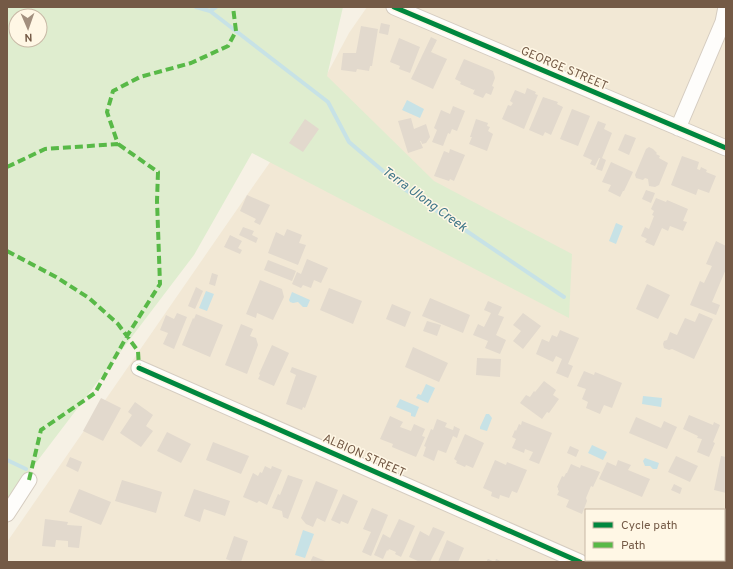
<svg xmlns="http://www.w3.org/2000/svg" width="733" height="569" font-family="Overpass,sans-serif">
  <style>
    .residential { fill: #f2e8d5; fill-rule: evenodd }
    .green { fill: #dfedcf; fill-rule: evenodd }
    .water { fill: #c7e2e6 }
    .lines { fill: none; stroke-linecap: round; stroke-linejoin: round }
    .stream { stroke: #c7e2e6; stroke-width: 4 }
    .building { fill: #e2d9cd }
    .minor-casing { stroke: #d5ccc0; stroke-width: 17 }
    .minor { stroke: #fefdfb; stroke-width: 15 }
    .quiet { stroke: #58b947; stroke-width: 4; stroke-dasharray: 8 4; stroke-linecap: butt }
    .cycleway-casing { stroke: #fff7e5; stroke-width: 8 }
    .cycleway { stroke: #00873e; stroke-width: 5 }
    .labels { text-anchor: middle; dominant-baseline: central; stroke-width: 3; stroke-linejoin: round; paint-order: stroke }
    .street-label { font-size: 12px; fill: #745a46; stroke: #fff7e5 }
    .water-label { font-size: 13px; font-style: italic; fill: #3f7689; stroke: #fff7e5 }
  </style>
  <rect width="100%" height="100%" fill="#f6f1e5"/>
  <!-- residential -->
  <path class="residential" d="M367 7H726V562H7V542L247 195 311 104 349 33ZM586 510H724V560H586Z"/>
  <!-- green -->
  <path class="green" d="M7 7H343L327 76 434 181 572 254 569 318 252 153 194 255 7 501ZM16 16H40V40H16Z"/>
  <!-- water -->
  <path class="water" d="M407 100 424 109 420 118 402 110Z
    M616 223 623 226 616 244 609 241Z
    M206 291 214 294 207 311 199 308Z
    M292 292 310 300 307 307H303L298 302 293 303 290 302 289 300Z
    M426 384 435 388 428 403 416 398 418 394 421 395Z
    M643 396 662 398 661 407 642 404Z
    M400 399 419 407 415 417 411 416V413L396 407Z
    M486 414H489L492 418 487 431 480 429V427Z
    M592 445 607 452 603 460 588 453Z
    M645 458 659 463 657 469H653L650 466H645L643 461Z
    M303 530 314 534 305 558 295 555Z"/>
  <g class="lines">
    <!-- stream -->
    <path class="stream" d="M196 7 210 11 328 102 349 142 403 188 564 297
      M210 11 216 7
      M7 460 26 469"/>
  </g>
  <!-- building -->
  <path class="building" d="M381 23 390 25 388 35 379 33Z
    M361 26 378 29 372 66H370L369 71 357 69 356 72 341 70 343 53H356Z
    M431 37 437 40 431 52 447 59 433 89 411 79Z
    M399 38 420 47 410 73 399 69 400 66 390 62Z
    M464 59 493 71 495 78 492 86 494 87 491 95 486 93 483 98 473 94 475 89 474 90 460 84 461 82 455 79Z
    M527 88 536 92 535 94 538 95 524 129 502 119 508 105 511 106 513 103 510 101 515 90 525 94Z
    M543 97 558 102 557 104 563 107 551 135 545 132 543 136 529 130Z
    M453 106 465 111 457 131 452 129 450 134 448 133 443 146 432 142 437 130 434 128 441 110 450 114Z
    M572 109 590 116 578 146 560 139Z
    M411 118 414 129 426 124 430 137 426 143 422 144 421 141H420L423 148 408 153 398 121Z
    M305 119 319 129 303 152 289 143Z
    M476 119 488 123 487 126 490 127 488 131 493 134 487 151 469 144 472 137H470Z
    M598 121 606 124 604 129 612 133 602 158 606 160 602 171 596 169 600 158H599L595 166 590 164 592 160 583 156Z
    M625 134 636 138 629 155 618 150Z
    M649 147 653 149 657 153 656 154 660 156 659 158 668 163 659 185 655 187 649 186 648 179 645 178 643 180 636 178 635 175 646 149Z
    M450 149 465 155 454 181 450 179 449 181 434 176 444 151 449 153Z
    M682 156 699 162 697 169 700 170 701 167 707 170 706 172 716 176 709 193 698 189 696 195 671 185Z
    M611 162 633 172 624 191H623L620 197 608 191 611 185 602 182Z
    M646 190 655 193 651 203 642 199Z
    M247 195 270 205 260 225 254 222 256 219 240 211Z
    M656 198 666 202 667 200 688 209 683 221 687 222 683 231 670 226 668 231 662 228 654 246 645 242 647 239 641 236 645 227 649 229 654 216 652 215 654 211 651 209Z
    M243 227 254 231 252 235 258 238 256 243 239 235Z
    M287 229 302 235 299 243 306 245 298 265 268 253 276 232 284 236Z
    M230 235 242 241 238 248 242 250 240 254 224 247Z
    M716 241 726 246V269L712 302 720 305 716 315 690 305 700 281 704 283 712 266 706 264Z
    M307 259 328 268 321 283 314 280 311 288 303 285 301 288 292 284 297 272 301 274Z
    M268 260 296 271 292 281 264 270Z
    M212 273 218 275 215 286 209 284Z
    M260 280 282 289 284 297 273 320 257 313 256 318 246 314Z
    M647 284 670 295 658 319 636 309Z
    M196 287 203 291 195 309 188 306Z
    M329 288 362 301 353 324 320 310Z
    M430 298 470 315 463 333 422 316Z
    M488 301 502 307 498 315 504 317 496 335 506 340 500 354 485 348 488 341 473 335 478 324 484 327 491 313 484 310Z
    M392 304 411 312 405 327 386 319Z
    M177 313 187 317 174 349 163 344 168 333 160 330 166 315 174 319Z
    M523 313 541 326 523 349 513 341 521 331 513 325Z
    M699 313 713 319 694 359 672 349 669 350 664 348 663 344 664 341 667 340 670 332 677 335 685 318 695 322Z
    M196 314 223 325 210 357 182 345 193 318 194 319Z
    M427 321 441 325 437 336 423 331Z
    M241 324 253 329 250 336 256 338 258 345 247 374 225 365Z
    M560 330 579 338 568 364 573 366 568 378 556 373 562 359 556 356 553 362 536 354 542 339 549 342 552 335 557 337Z
    M272 345 289 353 274 386 258 379 260 375 259 374Z
    M413 347 448 363 439 382 405 367Z
    M477 358 501 359 500 377 476 375Z
    M292 367 317 376 305 408 303 407 302 410 286 404 296 375 290 372Z
    M584 371 594 375 595 372 622 383 612 408 604 405 600 414 586 408 588 402 582 399 586 389 577 386Z
    M544 381 556 390 553 395 559 399 549 413 547 412 542 419 520 403 526 395 530 397 534 391 535 392Z
    M101 398 121 408 103 441 83 431Z
    M135 402 153 415 146 426 153 431 141 447 120 433 132 415 128 412Z
    M689 415 713 425 714 422 720 425 713 442 715 443 709 457 697 452 702 439 697 438 698 436 683 429Z
    M390 416 403 422 400 427 411 431 414 424 425 429 422 436 425 437 416 457 392 447 393 444 380 439Z
    M636 417 661 428 664 421 677 427 667 449 629 433Z
    M437 419 447 423 445 427 453 430 454 426 460 429 457 438 453 436 446 453 438 450 434 461 423 456 426 447 424 446 431 429 433 430Z
    M522 421 552 433 539 464 529 460 533 452 525 449 524 453 512 448 516 439 512 437 515 430 516 431 519 424 521 425Z
    M167 432 191 444 181 463 157 451Z
    M465 434 484 443 473 468 466 465 465 467 456 463 457 461 454 459Z
    M213 442 249 456 241 474 206 460Z
    M570 446 579 450 576 457 567 453Z
    M676 456 698 466 690 482 668 472Z
    M721 456 726 457V493L714 490Z
    M70 457 82 462 78 472 66 466Z
    M495 460 506 465 507 462 527 470 517 493 512 491 509 498 500 495 499 499 491 496 492 492 483 488Z
    M618 460 631 465 628 470 650 479 642 497 599 479 607 462 616 466Z
    M571 464 580 468 581 465 600 472 593 487 591 486 586 498 587 501 582 514 566 507 569 500 557 495 559 491 558 490V488L557 487 562 476 564 477 566 473H567Z
    M265 466 271 469 272 466 282 470 267 505 259 501 257 503 243 497 253 473 258 476 260 472 262 473Z
    M288 475 303 480 288 519 283 517 282 511 272 508 278 494 280 495Z
    M122 480 162 492 156 513 115 501Z
    M316 481 338 490 325 522 317 518 313 527 306 524 301 518Z
    M674 484 682 488 680 494 671 490Z
    M79 489 111 502 101 525 69 512Z
    M194 489 230 501 225 516 204 509 200 522 184 516Z
    M343 494 358 501 348 524 341 521 340 524 331 520Z
    M372 508 388 515 371 556 362 552 371 532 363 529Z
    M45 519 68 522 67 525 82 526 79 548 68 547V541L56 540 55 547 42 546Z
    M399 519 415 526 401 557 395 554 396 552 389 549 388 551 387 550 383 559 374 555 383 534 390 538Z
    M433 527 445 532 430 562H420L409 557 420 531 429 536Z
    M234 536 248 541 241 562H234L226 559Z
    M447 540 464 548 458 562H438Z
    M724 548 726 549V562H708V560H724Z
    M313 556 328 562H310Z
    M488 559 495 562 496 559 503 562H486Z
    M671 560H704L703 562H676Z"/>
  <g class="lines">
    <!-- minor casing -->
    <g class="minor-casing">
      <path id="minor" d="M394 7 726 148
        M678 128 723 22 726 7
        M139 368 580 562
        M7 514 29 480"/>
    </g>
    <!-- minor -->
    <use href="#minor" class="minor"/>
    <!-- quiet -->
    <path class="quiet" d="M7 167 45 149 118 144 107 112 113 91 140 77 191 63 228 46 236 31 233 7
      M7 251 56 277 89 298 118 324 138 351 139 368
      M29 480 41 430 95 393 127 336 160 284 157 201 158 172 118 144"/>
    <!-- cycleway casing -->
    <g class="cycleway-casing">
      <path id="cycleway" d="M394 7 726 148
        M139 368 580 562"/>
    </g>
    <!-- cycleway -->
    <use href="#cycleway" class="cycleway"/>
  </g>
  <g class="labels">
    <!-- street labels -->
    <g class="street-label">
      <text transform="translate(564 69) rotate(23)">GEORGE STREET</text>
      <text transform="translate(364 456) rotate(24)">ALBION STREET</text>
    </g>
    <!-- water labels -->
    <g class="water-label">
      <text transform="translate(424 200) rotate(36)">Terra Ulong Creek</text>
    </g>
  </g>
  <!-- border -->
  <rect width="733" height="569" fill="none" stroke="#745a46" stroke-width="16"/>
  <!-- legend -->
  <rect x="585" y="509" width="140" height="52" fill="#fff7e5" stroke="#c7b8a5"/>
  <rect x="593" y="522" width="20" height="6" fill="#00873e" stroke="#c7b8a5"/>
  <text x="621" y="529" font-size="12" fill="#745a46">Cycle path</text>
  <rect x="593" y="542" width="20" height="6" fill="#58b947" stroke="#c7b8a5"/>
  <text x="621" y="549" font-size="12" fill="#745a46">Path</text>
  <!-- north arrow -->
  <g transform="translate(28 28) rotate(178)"><circle r="19" fill="#fff7e5" stroke="#c7b8a5"/>
  <path d="M0-3L7 15L0 10L-7 15Z" fill="#a28f7e"/>
  <text y="-6" font-size="11" font-weight="bold" text-anchor="middle" fill="#745a46">N</text>
  </g>
</svg>
